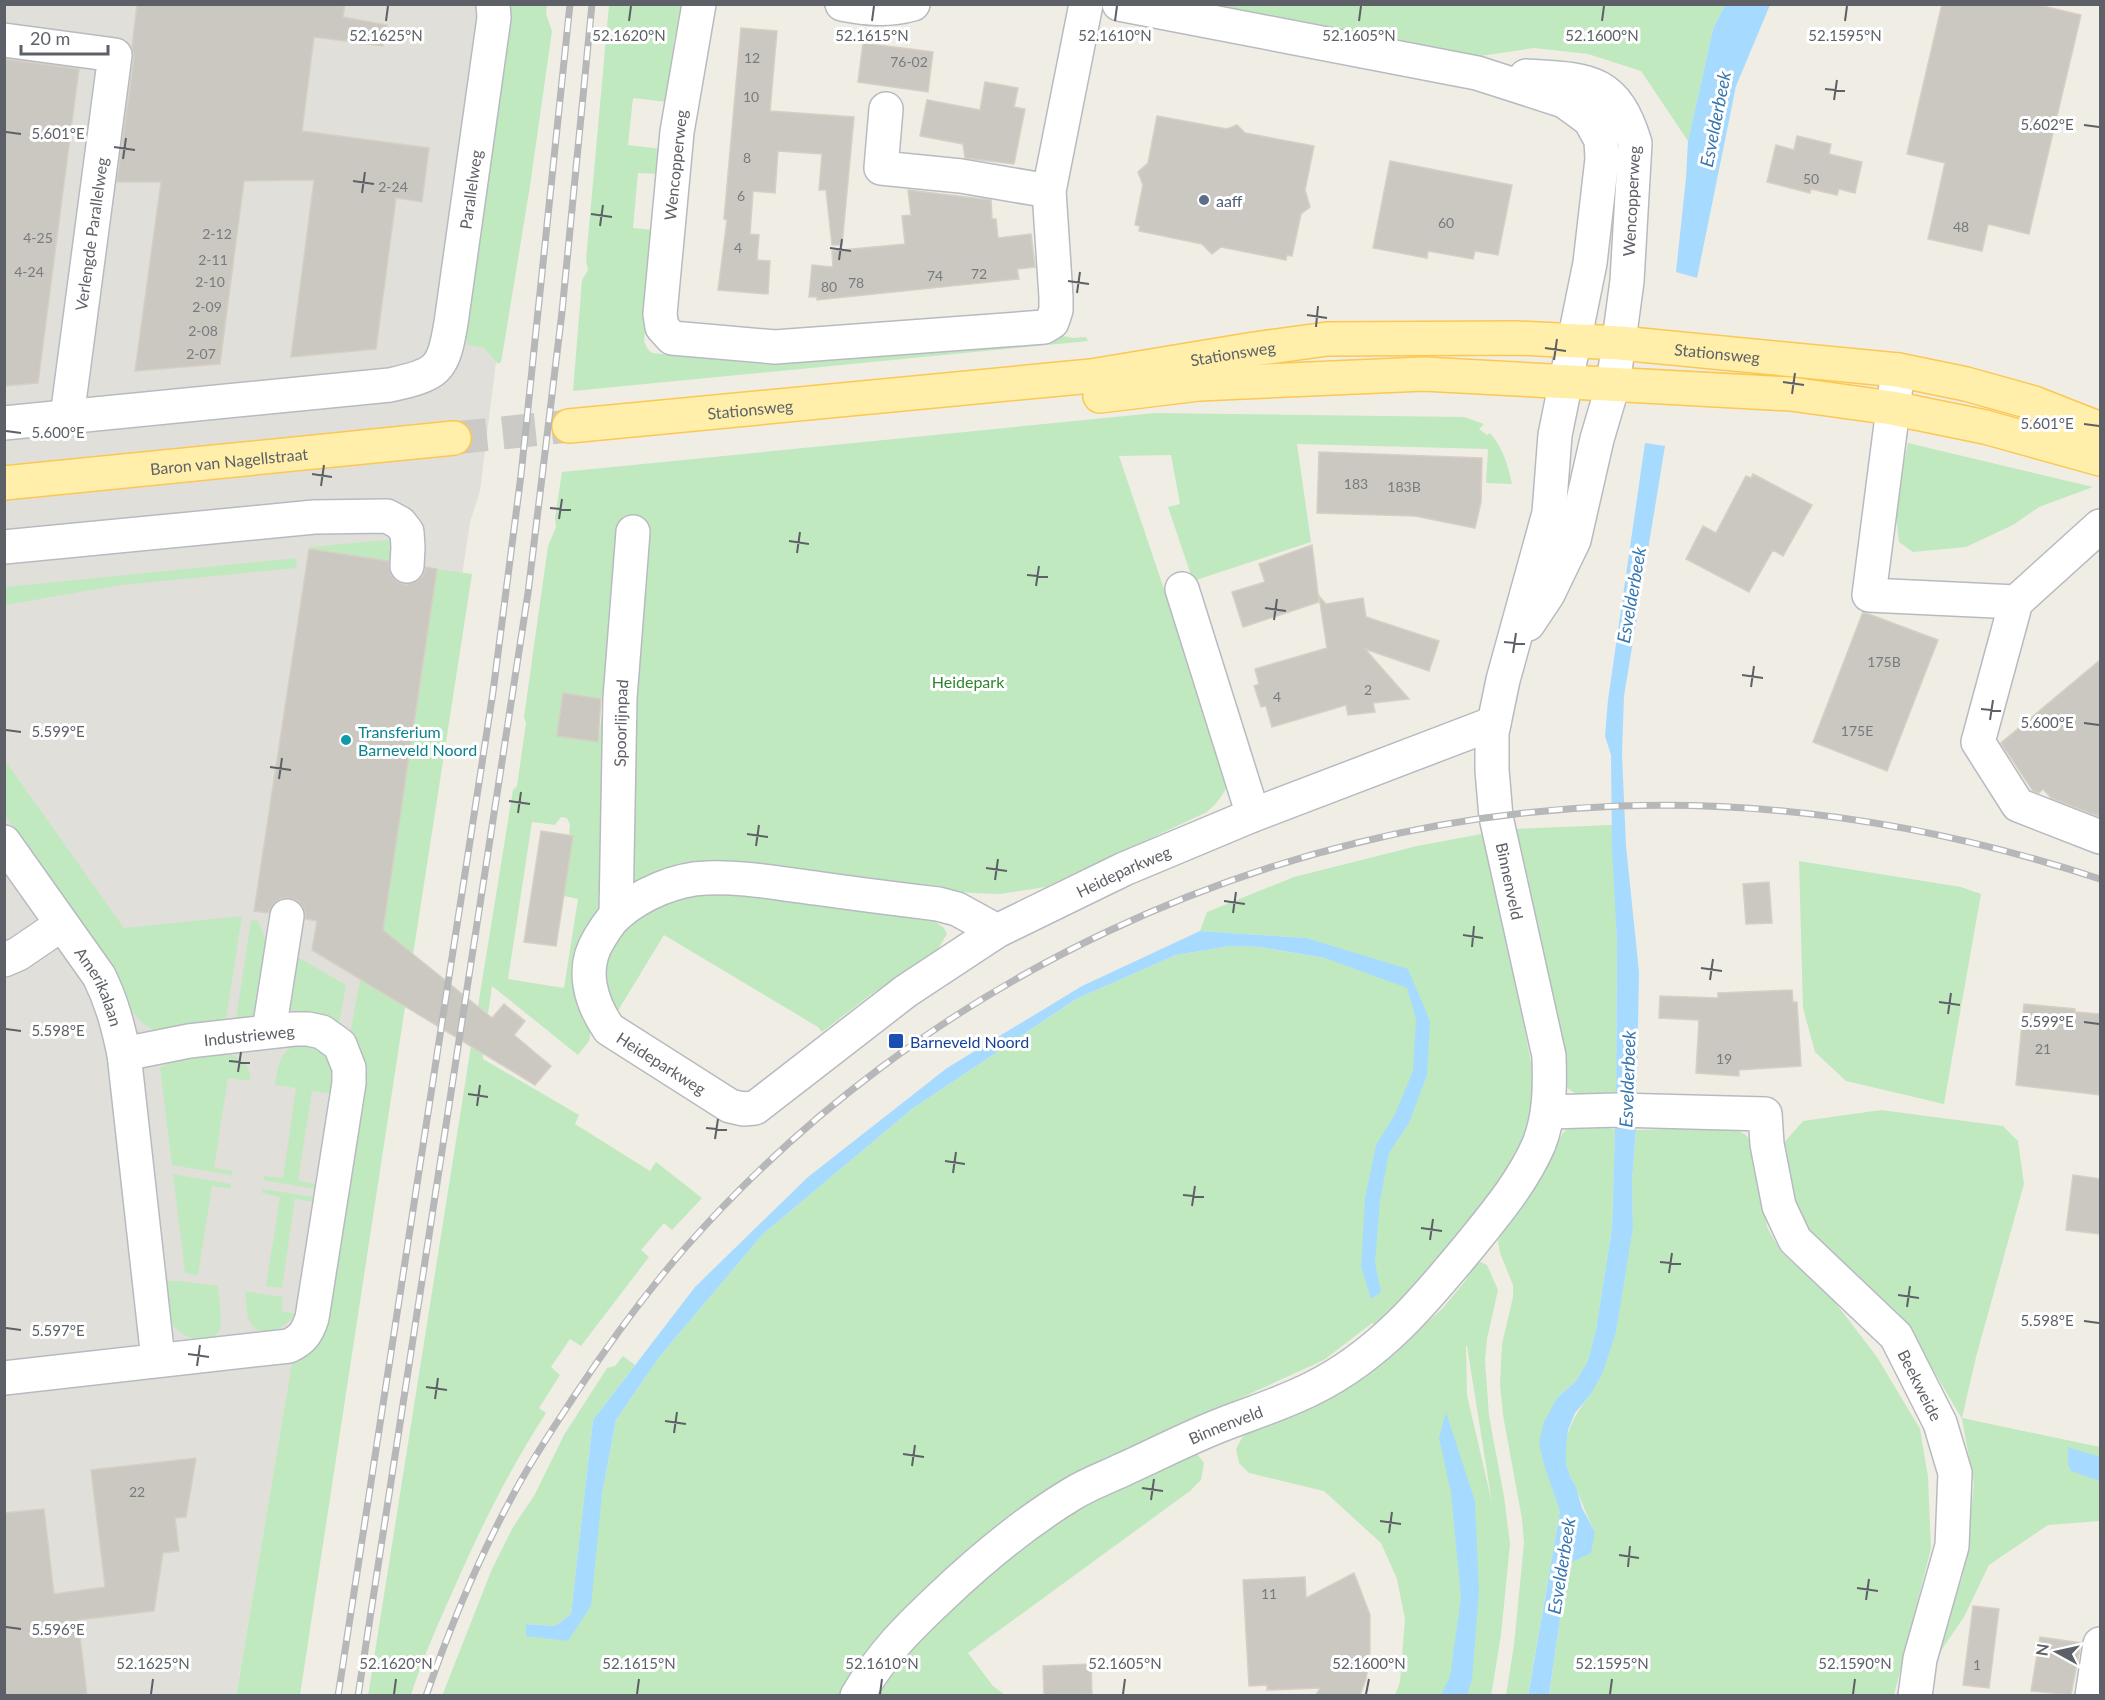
<svg xmlns="http://www.w3.org/2000/svg" width="2105" height="1700" font-family="Lato,sans-serif">
  <style>
    .industrial { fill: #e1dfd9 }
    .green { fill: #c1e9c0; fill-rule: evenodd }
    .water { fill: #a6dbff }
    .building { fill: #cbc8c2; stroke: #d6cfc3; stroke-width: 1.5 }
    .lines { fill: none; stroke-linecap: round; stroke-linejoin: round }
    .major-tunnel { stroke: #cbcac6; stroke-width: 33; stroke-dasharray: 33 16; stroke-linecap: butt }
    .minor-casing { stroke: #b7bbc0; stroke-width: 36 }
    .major-casing { stroke: #fcc752; stroke-width: 36 }
    .minor { stroke: #fff; stroke-width: 33 }
    .major { stroke: #ffefab; stroke-width: 33 }
    .rail-casing { stroke: #b6b7b8; stroke-width: 7 }
    .rail { stroke: #fff; stroke-width: 4.5; stroke-dasharray: 14; stroke-linecap: butt }
    .ticks { fill: none; stroke: #5d6167; stroke-width: 2 }
    .service-dot { fill: #5c6f8a; stroke: #fff; stroke-width: 2 }
    .culture-dot { fill: #0f9aa8; stroke: #fff; stroke-width: 2 }
    .transit-dot { fill: #1a4fb4; stroke: #fff; stroke-width: 2 }
    .labels { text-anchor: middle; dominant-baseline: central; stroke-width: 6; stroke-linejoin: round; paint-order: stroke }
    .number-label { font-size: 14px; fill: #787b7e }
    .street-label { font-size: 16px; fill: #5d6167; stroke: #fff }
    .service-label { font-size: 16px; fill: #4e5e75; stroke: #fff; text-anchor: start }
    .park-label { font-size: 16px; fill: #2e842f; stroke: #fff }
    .culture-label { font-size: 16px; fill: #0d838f; stroke: #fff; text-anchor: start }
    .transit-label { font-size: 16px; fill: #164399; stroke: #fff; text-anchor: start }
    .water-label { font-size: 18px; font-style: italic; fill: #3776b1; stroke: #fff }
    .ticks-label { font-size: 15px; text-anchor: middle; fill: #5d6167; stroke: #fff; stroke-width: 6; stroke-linejoin: round; paint-order: stroke }
  </style>
  <rect width="100%" height="100%" fill="#f0ede5"/>
  <!-- industrial -->
  <path class="industrial" d="M5 5H531L494 340 496 362 480 491 470 522 448 671 420 667 381 927V980L318 1380 289 1383 236 1695 5 1696Z"/>
  <!-- green -->
  <path class="green" d="M509 5H547L546 14 552 31 530 186 502 357 501 362 498 364 484 348 468 345 466 340Z
    M609 5H682L674 41 667 102 633 98 628 145 662 149 660 174 638 173 633 228 654 230 644 341 647 348 652 353 773 365 1063 336 1073 338 1086 337 1088 341 573 391 582 280 588 270 586 260Z
    M1187 5H1725L1713 29 1688 141 1641 71 1588 54 1534 48 1480 56 1427 49Z
    M1155 413 1464 417 1484 424 1479 429 1487 435 1490 433C1503 448 1508 465 1512 484L1486 483 1488 449 1297 444 1311 542 1193 581 1168 507 1180 504 1171 455 1119 456 1229 781C1224 795 1218 802 1207 812L1046 887 1000 894 973 893 756 871 600 900 576 995 582 1019 590 1031V1036L589 1041 578 1055 492 986 488 1014 478 1006 513 790 517 786 526 723 524 717 548 546 556 527 555 518 562 472ZM563 693 604 699 598 742 557 736ZM561 817 567 818 570 825 569 835 573 836 564 896 578 899 564 988 508 979 532 822 555 825Z
    M1908 443 2093 487 2039 507 2013 525 1966 547 1913 552 1899 542 1895 506Z
    M397 539 399 563 309 549 310 547Z
    M297 558 296 568 121 585 5 605V587Z
    M437 569 472 574 413 955 383 930Z
    M4 759 124 928 242 916 225 1026C210 1027 171 1034 159 1031 127 1025 116 974 101 949L5 815Z
    M1612 825 1617 943 1616 1097 1586 1100 1564 1086 1513 829Z
    M1487 833 1537 1094 1531 1125 1493 1199 1377 1328 1372 1323 1324 1360 1170 1430 1069 1484 846 1695 442 1696 492 1569 513 1527 534 1496 564 1435 607 1368 615 1366 623 1356 635 1365 593 1420 571 1614 555 1626 526 1624 568 1641 602 1494 616 1420 660 1356 763 1234 912 1109 1076 999 1176 955 1230 946 1258 947 1325 958 1344 964 1306 938 1200 931 1207 912 1294 877 1417 846Z
    M1799 861 1961 887 1981 894 1944 1104 1846 1081 1815 1052 1803 1008Z
    M693 888 921 912 944 928 947 934 938 949 869 996 822 1032 818 1027 664 935 616 1014 609 1001 604 966 617 929Z
    M251 920 258 921 270 950 256 1017 235 1025Z
    M289 952 346 985 339 1023C323 1015 302 1019 289 1008Z
    M360 979 405 1007 300 1695 236 1696 293 1357 364 1064 360 1050 350 1035Z
    M300 1045C330 1048 334 1068 334 1094L312 1091 298 1181 317 1184 316 1189 263 1180 264 1176 283 1178 296 1088 275 1085C278 1067 279 1048 300 1045Z
    M471 1046 483 1053V1059L579 1115 575 1124 650 1171 656 1162 702 1198 672 1230 664 1223 641 1250 649 1257 581 1346 570 1339 551 1367 560 1375 539 1408 546 1413C509 1470 479 1531 452 1593 437 1626 422 1660 411 1695L368 1696Z
    M224 1054C240 1055 251 1064 250 1081L228 1078 214 1168 233 1171 232 1175 172 1165 160 1068C177 1056 204 1057 224 1054Z
    M1881 1110 2003 1126 2018 1141 2024 1184 1976 1357 1962 1418 2100 1447V1521L2048 1525 1989 1565 1964 1617 1936 1658 1963 1575 1974 1484 1962 1419 1914 1337 1796 1220 1782 1145 1803 1121Z
    M1583 1124 1615 1129 1612 1228 1596 1329 1588 1362 1576 1381 1557 1398 1551 1484 1560 1511 1528 1695H1506L1514 1645 1524 1543 1522 1519 1503 1415 1500 1385 1502 1344 1513 1297V1285L1500 1253 1498 1241 1501 1233 1563 1133 1568 1128Z
    M1732 1127 1746 1135 1757 1150 1767 1227 1781 1252 1831 1297 1877 1357 1920 1429 1928 1477 1931 1548 1894 1695 1549 1696 1568 1564 1590 1553 1595 1532C1587 1517 1583 1504 1576 1489 1575 1484 1572 1480 1570 1476 1557 1445 1572 1417 1591 1394L1633 1227 1632 1181 1636 1130Z
    M173 1174 231 1184V1189L212 1186 198 1275 185 1273Z
    M262 1189 314 1197V1202L295 1199 282 1288 266 1286 280 1197 262 1193Z
    M1481 1262 1487 1265 1498 1290 1487 1339 1485 1361 1489 1416 1504 1496 1510 1544 1501 1635 1492 1690 1491 1695H1395L1400 1682 1405 1619 1397 1579 1381 1543 1324 1491 1249 1473 1239 1463 1236 1449 1243 1436 1365 1378 1442 1309 1466 1280 1474 1265ZM1466 1346H1467L1492 1503 1467 1395Z
    M164 1281H179L218 1286C218 1299 223 1315 220 1328 214 1350 179 1338 171 1322 166 1311 166 1294 164 1281Z
    M245 1291 283 1297 282 1311 295 1314C286 1329 259 1342 249 1320 246 1311 246 1300 245 1291Z
    M1182 1454H1197L1204 1463 1201 1480 1190 1491 968 1653 993 1686 1005 1695 877 1696 888 1676 945 1614 985 1575 1086 1500Z"/>
  <!-- water -->
  <path class="water" d="M1725 5H1770L1736 86 1697 278 1676 272 1686 178 1688 141 1713 29Z
    M1645 443 1665 446 1624 696 1622 754 1626 846 1639 972 1636 1130 1632 1181 1633 1227 1616 1332 1603 1372 1591 1394 1575 1413 1568 1430 1566 1447V1464L1570 1476 1576 1487 1582 1508 1595 1532 1591 1553 1568 1564 1549 1695 1528 1696 1560 1511 1544 1465 1539 1443 1544 1422 1557 1398 1576 1381 1588 1361 1596 1329 1612 1228 1616 1097 1617 943 1612 849 1611 755 1605 736 1608 700Z
    M1200 931 1306 938 1408 969 1430 1021 1427 1075 1409 1123 1389 1153 1380 1201 1375 1263 1381 1292 1371 1299 1361 1267 1365 1198 1376 1145 1394 1116 1413 1071 1416 1019 1407 988 1325 958 1259 947 1230 946 1176 955 1076 999 912 1109 763 1234 660 1356 616 1420 602 1494 591 1606 568 1641 526 1636V1624L555 1626 571 1614 593 1420 695 1287 808 1177 947 1068 1082 986Z
    M1446 1412 1475 1501 1479 1592 1472 1680 1467 1695H1441L1450 1676 1461 1597 1451 1493 1439 1438Z
    M2068 1447 2100 1457V1481L2071 1471 2068 1464Z"/>
  <!-- building -->
  <path class="building" d="M137 4H345L343 17 387 25 383 46 314 37 302 131 429 148 422 202 396 198 376 349 291 357 314 180 244 181 220 364 135 371 161 182H117L134 57 132 47Z
    M1942 4H2035L2081 15 2029 234 1988 224 1982 251 1928 239 1945 163 1907 154Z
    M741 28 777 31 770 111 854 117 842 245H832L826 190H819L822 154 778 151 775 193 753 191 750 234 759 235 757 260 770 261 768 294 718 290 727 220 724 219Z
    M863 43 933 52 928 92 858 82Z
    M4 59 79 69 38 383 4 386Z
    M985 82 1018 88 1014 107 1025 109 1014 164 965 158 963 144 920 136 927 100 980 110Z
    M1157 116 1227 129 1237 125 1245 133 1314 146 1305 190 1310 207 1301 214 1292 256 1287 255 1286 260 1221 247 1212 254 1202 244 1139 231 1140 226 1135 225 1143 185 1138 172 1148 163Z
    M1797 136 1831 144 1829 154 1862 162 1855 193 1839 189 1837 195 1811 189 1810 193 1767 182 1776 145 1794 150Z
    M1390 161 1512 185 1498 255 1475 251 1473 259 1428 251 1427 258 1373 248Z
    M908 190 991 200 992 219H996L998 238 1031 234 1035 267 1017 269 1019 279 817 300V297H809L812 265 833 267 832 251 905 244 902 216 911 215Z
    M1319 452 1482 458 1481 502 1475 528 1415 516 1317 513Z
    M1753 474 1812 505 1783 556 1773 550 1749 592 1686 559 1703 526 1716 533 1746 476 1751 478Z
    M1312 545 1319 602 1243 627 1232 592 1265 582 1259 564Z
    M309 549 388 561 391 575 396 581 405 585 416 582 423 576 426 567 437 569 383 930 492 1018 504 1004 525 1021 514 1035 551 1066 535 1085 312 950 317 921 306 919 304 909 298 901 290 898H281L273 904 268 913 254 911Z
    M1319 596 1326 604 1363 598 1366 617 1439 641 1429 671 1365 649 1409 699 1373 703 1375 712 1348 715 1346 705 1272 727 1266 706 1261 707 1254 686 1259 684 1255 669 1327 648Z
    M1863 612 1938 640 1887 771 1813 742Z
    M2100 660V817L2051 798 2043 789 2039 793 2033 791 2001 743Z
    M563 693 601 699 598 742 557 736Z
    M541 831 573 836 556 946 524 942Z
    M1769 882 1772 923 1746 924 1743 884Z
    M1792 990 1793 1002H1797L1801 1066 1739 1070V1076L1696 1073 1699 1020 1659 1018 1660 996 1718 998V993Z
    M2024 1004 2075 1009V1012L2100 1014V1095L2016 1085Z
    M2073 1175 2100 1179V1234L2066 1230Z
    M196 1458 186 1517 175 1518 179 1551 163 1553 154 1611 78 1620 87 1695H4V1513L44 1509 54 1594 105 1587 91 1470Z
    M1354 1573 1370 1615V1652L1366 1679 1360 1695H1316L1320 1688 1267 1690V1685L1249 1686 1243 1580 1305 1577 1306 1598Z
    M1973 1606 1999 1609 1989 1688 1963 1685Z
    M2040 1637 2081 1643 2071 1695 2031 1691Z
    M1091 1664 1092 1694 1044 1695 1043 1666Z"/>
  <g class="lines">
    <!-- major-tunnel -->
    <path class="major-tunnel" d="M454 438 569 426"/>
    <!-- minor casing -->
    <g class="minor-casing">
      <g id="minor">
        <path d="M699 4 677 132 660 314 662 327 672 338 775 347 1044 327 1052 322 1056 310V297L1049 191 961 176 881 168 886 109"/>
        <path d="M842 4C868 9 888 11 913 4"/>
        <path d="M4 40 115 55 67 417"/>
        <path d="M1526 76C1587 80 1615 77 1635 143L1627 281 1613 385 1597 439 1574 540 1548 594 1528 624"/>
        <path d="M1049 191 1086 4"/>
        <path d="M1898 370 1869 595 2016 602"/>
        <path id="s1" d="M4 423 390 385C438 374 443 371 451 323L494 18 493 4"/>
        <path d="M2100 526 2016 602 1978 742 2018 805 2100 837"/>
        <path d="M4 547 314 517 387 516 400 523 407 532 408 547 407 566"/>
        <path d="M1182 589 1253 815"/>
        <path id="s2" d="M4 842 99 976C112 1002 118 1026 124 1054"/>
        <path id="s3" d="M616 915 620 698 633 532"/>
        <path id="s4" d="M997 931 957 909 938 904C897 899 856 894 815 888 780 884 742 876 706 878 676 879 641 894 618 914 610 920 604 931 599 939 580 969 591 1003 609 1029L730 1106 743 1109 755 1108 906 991 997 931 1124 869 1253 815 1494 723"/>
        <path d="M4 960 18 954 62 924"/>
        <path d="M269 1031 287 916"/>
        <path id="s5" d="M1548 1112 1617 1110 1765 1114 1767 1144 1779 1206 1795 1240 1896 1336 1940 1423 1955 1473 1952 1546 1920 1659 1915 1696"/>
        <path d="M4 1378 289 1346C303 1339 307 1333 312 1318L349 1083V1068L340 1045 322 1032 308 1029H294L189 1041 124 1054 158 1359"/>
        <path id="s6" d="M857 1696C882 1654 906 1630 940 1598 981 1559 1024 1523 1072 1494 1088 1484 1105 1478 1122 1470 1153 1456 1184 1440 1216 1427 1248 1414 1282 1404 1313 1388 1380 1355 1426 1299 1472 1243 1497 1212 1523 1181 1539 1144 1550 1116 1550 1086 1549 1056L1496 817 1492 770V733L1503 680 1549 513 1555 435 1590 263 1602 159 1601 140 1590 120 1564 101 1477 73 1119 4"/>
        <path d="M2092 1696 2100 1644"/>
      </g>
    </g>
    <!-- major casing -->
    <g class="major-casing">
      <g id="major">
        <path d="M1100 396 1199 384 1424 374 1791 394 1892 408 1985 427 2100 459"/>
        <path id="s7" d="M569 426 1091 376 1254 349 1327 339 1517 338 1620 343 1898 370 1966 384 2034 403 2100 429"/>
        <path id="s8" d="M4 483 454 438"/>
      </g>
    </g>
    <!-- minor -->
    <use href="#minor" class="minor"/>
    <!-- major -->
    <use href="#major" class="major"/>
    <!-- rail casing -->
    <g class="rail-casing">
      <path id="rail" d="M338 1696 493 692 521 475 570 4
        M358 1696 528 593 562 312 592 4
        M426 1696C450 1627 478 1559 513 1495 531 1461 552 1430 573 1398 607 1346 644 1295 685 1248 920 981 1264 819 1619 806 1783 800 1945 828 2100 879"/>
    </g>
    <!-- rail -->
    <use href="#rail" class="rail"/>
  </g>
  <!-- ticks -->
  <path class="ticks" d="M386 21 388 6M629 21 631 6M872 21 874 6M1115 21 1117 6M1359 21 1361 6M1602 21 1604 6M1845 21 1847 6M1825 89 1845 91M1834 100 1837 80M2084 125 2099 127M6 132 21 134M114 147 135 150M123 159 126 138M353 181 374 184M362 193 365 172M591 214 612 217M600 226 603 205M830 248 851 251M839 260 842 239M1068 281 1089 284M1077 293 1080 272M1307 315 1327 318M1316 327 1318 306M1545 348 1566 351M1554 360 1557 339M1783 382 1804 385M1792 394 1795 373M2084 424 2099 426M6 431 21 433M312 474 332 477M321 486 324 465M550 508 571 510M559 519 562 499M789 541 809 544M797 553 800 532M1027 575 1048 577M1036 586 1039 566M1265 608 1286 611M1274 620 1277 599M1504 642 1525 644M1513 653 1516 633M1742 675 1763 678M1751 687 1754 666M1981 709 2001 711M1990 720 1993 700M2084 723 2099 725M6 730 21 732M270 767 291 770M279 779 282 758M509 801 530 804M518 813 521 792M747 834 768 837M756 846 759 825M986 868 1007 871M995 880 998 859M1224 901 1245 904M1233 913 1236 892M1463 935 1483 938M1472 947 1474 926M1701 968 1722 971M1710 980 1713 959M1939 1002 1960 1005M1948 1014 1951 993M2084 1022 2099 1024M6 1029 21 1031M229 1061 250 1063M238 1072 241 1052M468 1094 488 1097M477 1106 480 1085M706 1128 727 1130M715 1139 718 1119M945 1161 965 1164M953 1173 956 1152M1183 1195 1204 1197M1192 1206 1195 1186M1421 1228 1442 1231M1430 1240 1433 1219M1660 1262 1681 1264M1669 1273 1672 1253M1898 1295 1919 1298M1907 1307 1910 1286M2084 1321 2099 1323M6 1328 21 1330M188 1354 209 1357M197 1366 200 1345M426 1387 447 1390M435 1399 438 1378M665 1421 686 1424M674 1433 677 1412M903 1454 924 1457M912 1466 915 1445M1142 1488 1163 1491M1151 1500 1154 1479M1380 1521 1401 1524M1389 1533 1392 1512M1619 1555 1639 1558M1628 1567 1630 1546M1857 1588 1878 1591M1866 1600 1869 1579M6 1627 21 1629M151 1694 153 1679M394 1694 396 1679M637 1694 639 1679M880 1694 882 1679M1123 1694 1125 1679M1366 1694 1369 1679M1610 1694 1612 1679M1853 1694 1855 1679"/>
  <!-- markers -->
  <circle class="service-dot" cx="1204" cy="200" r="6"/>
  <circle class="culture-dot" cx="346" cy="740" r="6"/>
  <rect class="transit-dot" x="888" y="1033" width="16" height="16" rx="3"/>
  <g class="labels">
    <!-- number labels -->
    <g class="number-label">
      <text x="752" y="57">12</text>
      <text x="909" y="61">76-02</text>
      <text x="751" y="96">10</text>
      <text x="747" y="157">8</text>
      <text x="1811" y="178">50</text>
      <text x="393" y="186">2-24</text>
      <text x="741" y="195">6</text>
      <text x="1446" y="222">60</text>
      <text x="1961" y="226">48</text>
      <text x="217" y="233">2-12</text>
      <text x="38" y="237">4-25</text>
      <text x="738" y="247">4</text>
      <text x="213" y="259">2-11</text>
      <text x="29" y="271">4-24</text>
      <text x="979" y="273">72</text>
      <text x="935" y="275">74</text>
      <text x="210" y="281">2-10</text>
      <text x="856" y="282">78</text>
      <text x="829" y="286">80</text>
      <text x="207" y="306">2-09</text>
      <text x="203" y="330">2-08</text>
      <text x="201" y="353">2-07</text>
      <text x="1356" y="483">183</text>
      <text x="1404" y="486">183B</text>
      <text x="1884" y="661">175B</text>
      <text x="1368" y="689">2</text>
      <text x="1277" y="696">4</text>
      <text x="1857" y="730">175E</text>
      <text x="2043" y="1048">21</text>
      <text x="1724" y="1058">19</text>
      <text x="137" y="1491">22</text>
      <text x="1269" y="1593">11</text>
      <text x="1977" y="1664">1</text>
    </g>
    <!-- street labels -->
    <g class="street-label">
      <text transform="translate(675 165) rotate(-84)">Wencopperweg</text>
      <text stroke="none"><textPath href="#s1" startOffset="620">Parallelweg</textPath></text>
      <text transform="translate(1631 201) rotate(-87)">Wencopperweg</text>
      <text transform="translate(91 234) rotate(-82)">Verlengde Parallelweg</text>
      <text stroke="none"><textPath href="#s7" startOffset="1154">Stationsweg</textPath></text>
      <text stroke="none"><textPath href="#s7" startOffset="668">Stationsweg</textPath></text>
      <text stroke="none"><textPath href="#s7" startOffset="182">Stationsweg</textPath></text>
      <text stroke="none"><textPath href="#s8" startOffset="226">Baron van Nagellstraat</textPath></text>
      <text stroke="none"><textPath href="#s3" startOffset="192">Spoorlijnpad</textPath></text>
      <text stroke="none"><textPath href="#s4" startOffset="1132">Heideparkweg</textPath></text>
      <text transform="translate(1510 881) rotate(78)">Binnenveld</text>
      <text stroke="none"><textPath href="#s2" startOffset="174">Amerikalaan</textPath></text>
      <text transform="translate(249 1035) rotate(-6)">Industrieweg</text>
      <text stroke="none"><textPath href="#s4" startOffset="586">Heideparkweg</textPath></text>
      <text stroke="none"><textPath href="#s5" startOffset="542">Beekweide</textPath></text>
      <text stroke="none"><textPath href="#s6" startOffset="466">Binnenveld</textPath></text>
    </g>
    <!-- service labels -->
    <g class="service-label">
      <text x="1216" y="200">aaff</text>
    </g>
    <!-- park labels -->
    <g class="park-label">
      <text x="968" y="681">Heidepark</text>
    </g>
    <!-- culture labels -->
    <g class="culture-label">
      <text x="358" y="731">Transferium<tspan x="358" dy="18">Barneveld Noord</tspan></text>
    </g>
    <!-- transit labels -->
    <g class="transit-label">
      <text x="910" y="1041">Barneveld Noord</text>
    </g>
    <!-- water labels -->
    <g class="water-label">
      <text transform="translate(1715 119) rotate(-79)">Esvelderbeek</text>
      <text transform="translate(1631 595) rotate(-80)">Esvelderbeek</text>
      <text transform="translate(1627 1079) rotate(-88)">Esvelderbeek</text>
      <text transform="translate(1561 1566) rotate(-81)">Esvelderbeek</text>
    </g>
  </g>
  <g class="ticks-label">
    <text x="386" y="41">52.1625°N</text>
    <text x="629" y="41">52.1620°N</text>
    <text x="872" y="41">52.1615°N</text>
    <text x="1115" y="41">52.1610°N</text>
    <text x="1359" y="41">52.1605°N</text>
    <text x="1602" y="41">52.1600°N</text>
    <text x="1845" y="41">52.1595°N</text>
    <text x="2047" y="130">5.602°E</text>
    <text x="58" y="139">5.601°E</text>
    <text x="2047" y="429">5.601°E</text>
    <text x="58" y="438">5.600°E</text>
    <text x="2047" y="728">5.600°E</text>
    <text x="58" y="737">5.599°E</text>
    <text x="2047" y="1027">5.599°E</text>
    <text x="58" y="1036">5.598°E</text>
    <text x="2047" y="1326">5.598°E</text>
    <text x="58" y="1336">5.597°E</text>
    <text x="58" y="1635">5.596°E</text>
    <text x="153" y="1669">52.1625°N</text>
    <text x="396" y="1669">52.1620°N</text>
    <text x="639" y="1669">52.1615°N</text>
    <text x="882" y="1669">52.1610°N</text>
    <text x="1125" y="1669">52.1605°N</text>
    <text x="1369" y="1669">52.1600°N</text>
    <text x="1612" y="1669">52.1595°N</text>
    <text x="1855" y="1669">52.1590°N</text>
  </g>
  <!-- border -->
  <rect width="2105" height="1700" fill="none" stroke="#5d6167" stroke-width="12"/>
  <!-- north arrow -->
  <g transform="translate(2057 1652) rotate(278)" stroke="#ffffff" stroke-width="4.5" paint-order="stroke">
  <path d="M0-4.5L10 22L0 15L-10 22Z" fill="#5d6167"/>
  <text y="-9" font-size="16" font-weight="bold" text-anchor="middle" fill="#5d6167">N</text>
  </g>
  <!-- scale -->
  <path d="M21 45v9h87v-9" fill="none" stroke="#5d6167" stroke-width="3"/>
  <text x="30" y="45" font-size="18" fill="#5d6167" stroke="#ffffff" stroke-width="4.5" paint-order="stroke">20 m</text>
</svg>
